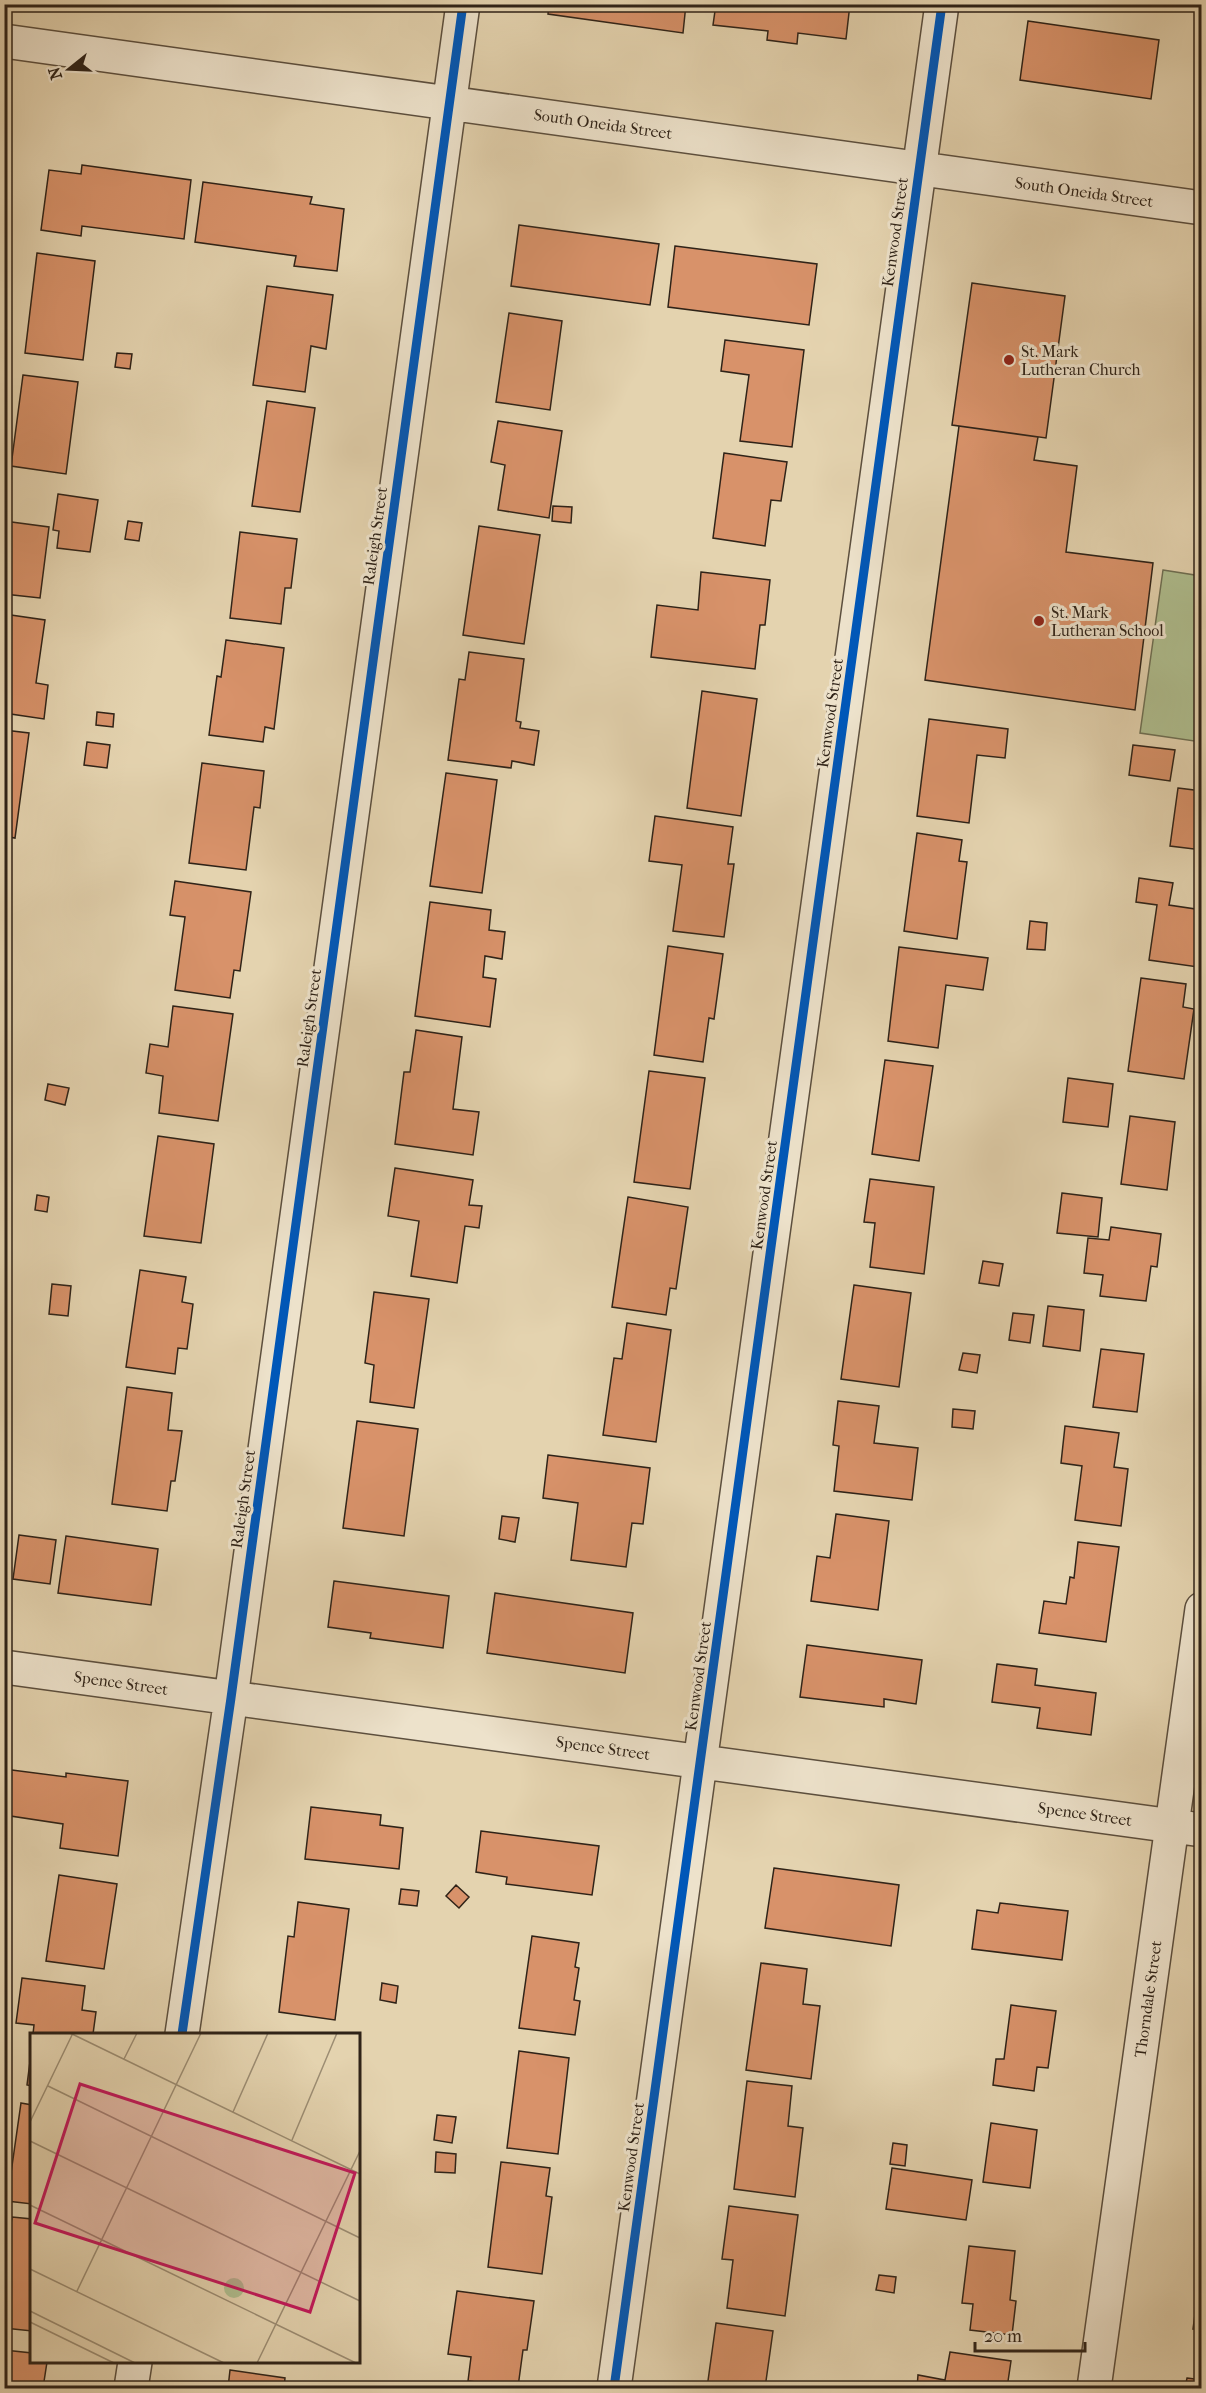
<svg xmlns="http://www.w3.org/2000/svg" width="1206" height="2393" font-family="'IM FELL French Canon',serif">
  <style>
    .green { fill: #afbe8f; stroke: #6f7054; stroke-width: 1.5 }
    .building { fill: #d8926a; stroke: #2f2318; stroke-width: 1.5 }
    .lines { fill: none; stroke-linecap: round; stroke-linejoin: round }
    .minor-casing { stroke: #5c4f3e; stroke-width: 36 }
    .minor { stroke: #ede2cb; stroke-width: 33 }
    .cycleway-casing { stroke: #ede2cb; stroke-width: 13 }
    .cycleway { stroke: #0057b8; stroke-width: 9 }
    .poi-dot { fill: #8f2418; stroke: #ede2cb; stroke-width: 2 }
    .labels { text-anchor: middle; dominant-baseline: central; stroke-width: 6; stroke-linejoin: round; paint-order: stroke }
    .street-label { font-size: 16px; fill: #2f2318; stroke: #ede2cb }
    .poi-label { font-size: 16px; fill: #2f2318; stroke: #ede2cb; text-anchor: start }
    .inset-road { fill: none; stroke: #9c8d73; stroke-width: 1.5 }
    .view { fill: #c2185b; fill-opacity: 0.15; stroke: #c2185b; stroke-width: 3 }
    .inset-edge { fill: none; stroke: #2f2318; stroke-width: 3 }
  </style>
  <rect width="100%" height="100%" fill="#e4d3af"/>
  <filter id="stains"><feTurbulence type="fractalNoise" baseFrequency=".00333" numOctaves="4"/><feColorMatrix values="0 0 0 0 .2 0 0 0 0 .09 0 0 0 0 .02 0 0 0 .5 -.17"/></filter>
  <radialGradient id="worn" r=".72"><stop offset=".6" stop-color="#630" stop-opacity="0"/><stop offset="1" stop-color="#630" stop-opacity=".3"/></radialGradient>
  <!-- green -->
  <path class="green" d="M1163 570 1201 576V742L1140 733Z"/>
  <!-- building -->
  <path class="building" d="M549 4H686L683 33 548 14Z
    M716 4H850L846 39 798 33 797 44 767 40 768 31 713 25Z
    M1028 21 1159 40 1151 99 1020 80Z
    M82 165 191 180 184 239 82 226 81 236 41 230 49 170 81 174Z
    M203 182 312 197 310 204 344 209 337 271 294 266 296 256 195 242Z
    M519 225 659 244 650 305 511 286Z
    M675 246 817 264 809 325 668 307Z
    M37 253 95 261 83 360 25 353Z
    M972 283 1065 296 1046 438 952 425Z
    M267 286 333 295 326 349 311 346 305 392 253 385Z
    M509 313 562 321 550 410 496 402Z
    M725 340 804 350 792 447 740 441 749 375 721 371Z
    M117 353 132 354 130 369 115 367Z
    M23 375 78 382 66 474 11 466Z
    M267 401 315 408 300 512 252 506Z
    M498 421 562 431 549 518 498 510 505 465 491 462Z
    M959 426 1038 437 1034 460 1077 466 1066 552 1153 563 1135 710 925 680Z
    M724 453 787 462 781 501 771 500 765 546 713 538Z
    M58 494 98 500 90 552 57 548 59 531 53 530Z
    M553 506 572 507 571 523 552 521Z
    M4 521 49 527 40 598 4 594Z
    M128 521 142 523 139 541 125 539Z
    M479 526 540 535 524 644 463 635Z
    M240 532 297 539 291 588H285L281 624 230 618Z
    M701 572 770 580 765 625H760L755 669 651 657 657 605 698 610Z
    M4 614 45 620 36 683 48 685 44 719 4 713Z
    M226 640 284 648 274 729 265 727 263 742 209 735 217 676 221 677Z
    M469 652 524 659 516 721 521 722 520 728 539 731 534 765 512 761 511 768 448 760 459 679 465 680Z
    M702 691 757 699 741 816 687 808Z
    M97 712 114 714 113 727 96 725Z
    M929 719 1008 729 1005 758 977 755 969 823 917 816Z
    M4 730 29 733 15 838 4 836Z
    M87 742 110 745 107 768 84 765Z
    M1133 745 1175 750 1170 781 1129 775Z
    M202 763 264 771 260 808 254 807 246 870 189 863Z
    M446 773 497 780 482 893 430 886Z
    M1178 788 1202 791V850L1170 846Z
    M655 816 733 827 728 864H734L724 937 673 931 682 865 649 861Z
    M917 833 962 840 959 861 967 862 957 939 904 931Z
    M1139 878 1173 883 1169 905 1202 910V943L1198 967 1149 960 1157 905 1136 902Z
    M175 881 251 892 240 971 234 970 230 998 175 990 185 917 170 915Z
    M430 902 491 910 489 930 505 932 502 959 485 956 483 977 496 979 490 1027 415 1016Z
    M1030 921 1047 923 1045 950 1027 949Z
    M668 946 723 954 714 1019 709 1018 703 1062 654 1055Z
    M899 947 988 958 983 990 946 985 938 1048 888 1041Z
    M1141 978 1186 984 1183 1007 1194 1009 1184 1079 1128 1071Z
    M173 1006 233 1014 218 1121 159 1113 163 1076 146 1073 150 1044 168 1047Z
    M416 1030 462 1037 453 1109 479 1112 473 1155 395 1144 404 1072H410Z
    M885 1060 933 1066 919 1161 872 1154Z
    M649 1071 705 1078 690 1189 634 1182Z
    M1068 1078 1113 1084 1108 1127 1063 1122Z
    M48 1084 69 1088 65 1105 45 1100Z
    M1130 1116 1175 1122 1167 1190 1121 1184Z
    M158 1136 214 1144 201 1243 144 1236Z
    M395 1168 473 1180 469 1205 482 1206 479 1228 465 1226 457 1283 411 1276 419 1221 388 1216Z
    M870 1179 934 1187 924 1274 870 1267 875 1223 864 1222Z
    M1062 1193 1102 1198 1098 1237 1057 1233Z
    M37 1195 49 1197 47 1212 35 1210Z
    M628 1197 688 1207 676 1289 670 1288 666 1315 612 1307Z
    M1111 1227 1161 1234 1157 1267 1151 1266 1146 1301 1100 1296 1103 1275 1084 1273 1088 1238 1109 1240Z
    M983 1261 1003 1264 999 1286 979 1283Z
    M140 1270 186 1277 182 1302 193 1304 187 1349 178 1348 175 1374 126 1367Z
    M52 1284 71 1286 68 1316 49 1314Z
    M854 1285 911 1293 899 1387 841 1379Z
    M374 1292 429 1299 414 1408 370 1402 374 1365 365 1363Z
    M1048 1306 1084 1310 1080 1351 1043 1346Z
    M1013 1313 1034 1315 1030 1343 1009 1340Z
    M627 1323 671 1330 656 1442 603 1435 614 1358 622 1359Z
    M1101 1349 1144 1354 1137 1412 1093 1407Z
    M963 1353 980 1355 977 1373 959 1370Z
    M127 1387 172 1393 168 1430 182 1431 175 1481H171L167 1511 112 1504Z
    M838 1401 879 1406 874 1443 918 1448 912 1500 834 1491 839 1446 833 1445Z
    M953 1409 975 1411 973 1429 952 1427Z
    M357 1421 418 1429 404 1536 343 1528Z
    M1065 1426 1119 1433 1114 1467 1128 1469 1121 1526 1075 1520 1082 1466 1061 1463Z
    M548 1455 650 1468 643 1524 632 1523 626 1567 571 1560 578 1503 543 1498Z
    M836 1514 889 1521 878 1610 811 1601 817 1556 830 1558Z
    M502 1516 519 1518 515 1542 499 1539Z
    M19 1535 56 1540 50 1584 13 1579Z
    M66 1536 158 1549 151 1605 58 1593Z
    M1078 1542 1119 1547 1106 1642 1039 1633 1044 1601 1066 1604 1070 1577 1074 1578Z
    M334 1581 449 1596 443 1648 370 1638 371 1633 328 1627Z
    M495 1593 633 1613 625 1673 487 1653Z
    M807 1645 922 1660 916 1704 884 1699V1707L800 1697Z
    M997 1664 1037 1669 1035 1685 1096 1693 1091 1735 1037 1728 1040 1708 992 1702Z
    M4 1769 66 1777V1773L128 1781 118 1856 60 1848 63 1824 4 1815Z
    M311 1807 381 1815 380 1825 403 1828 399 1869 305 1859Z
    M481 1831 599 1846 592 1895 506 1884 507 1877 476 1872Z
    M774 1868 899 1885 891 1946 765 1928Z
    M59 1875 117 1884 104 1969 46 1961Z
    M456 1885 469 1897 459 1908 446 1896Z
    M401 1889 419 1891 417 1906 399 1904Z
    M298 1902 349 1909 335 2020 279 2012 288 1936 294 1937Z
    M1000 1903 1068 1911 1062 1960 972 1949 977 1910 998 1913Z
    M532 1936 579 1943 575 1967 579 1968 574 2000 580 2001 575 2035 519 2028Z
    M761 1963 807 1969 803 2004 820 2006 811 2079 746 2070Z
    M22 1978 85 1986 82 2010 96 2012 93 2034H33L34 2025 16 2023Z
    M382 1983 398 1986 396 2003 380 2000Z
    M1011 2005 1056 2011 1048 2068 1037 2067 1034 2091 993 2085 996 2059H1004Z
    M32 2046V2086L27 2085Z
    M519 2051 569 2058 558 2154 507 2148Z
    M747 2081 792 2086 788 2126 803 2128 795 2197 734 2189Z
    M21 2103 32 2105V2204L7 2201Z
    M437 2115 456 2117 452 2143 434 2140Z
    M991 2123 1037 2130 1030 2188 983 2182Z
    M893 2143 907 2145 905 2166 890 2164Z
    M436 2152 456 2154 455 2173 435 2172Z
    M501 2162 550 2168 546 2196 552 2197 542 2274 488 2267Z
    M892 2168 972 2180 966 2220 886 2209Z
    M729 2206 798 2215 785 2316 727 2308 733 2260 722 2259Z
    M12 2217 32 2219V2331L4 2328V2275Z
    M969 2246 1015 2251 1010 2300 1016 2301 1012 2335 970 2330 973 2304 962 2303Z
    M879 2275 896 2277 894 2293 876 2290Z
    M457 2291 534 2301 527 2350H523L518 2387 468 2381 471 2357 448 2354Z
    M1197 2300H1202V2330L1193 2329Z
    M716 2323 773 2331 765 2388H707Z
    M4 2350 32 2353V2362H47L43 2388H4Z
    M950 2352 1011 2361 1007 2388H917L918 2375 945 2380Z
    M230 2370 285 2378 284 2388H228Z
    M1187 2378 1202 2380V2388H1185Z"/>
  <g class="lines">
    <!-- minor casing -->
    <g class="minor-casing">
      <path id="minor" d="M4 41 1202 208
        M4 1667 1202 1830
        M182 2034 231 1698 463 4
        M131 2388 135 2362
        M614 2388 942 4
        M1094 2388 1202 1609"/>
    </g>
    <!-- minor -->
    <use href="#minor" class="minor"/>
    <!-- cycleway casing -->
    <g class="cycleway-casing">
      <path id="cycleway" d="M182 2034 231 1698 463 4
        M614 2388 942 4"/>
    </g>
    <!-- cycleway -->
    <use href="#cycleway" class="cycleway"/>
  </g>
  <!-- markers -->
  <g class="poi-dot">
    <circle cx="1009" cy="360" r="6"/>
    <circle cx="1039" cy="621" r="6"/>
  </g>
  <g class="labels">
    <!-- street labels -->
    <g class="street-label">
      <text transform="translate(603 124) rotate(8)">South Oneida Street</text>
      <text transform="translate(1084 192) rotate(8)">South Oneida Street</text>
      <text transform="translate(895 232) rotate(-82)">Kenwood Street</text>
      <text transform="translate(375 536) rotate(-82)">Raleigh Street</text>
      <text transform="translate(830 713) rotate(-82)">Kenwood Street</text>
      <text transform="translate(309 1018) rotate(-82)">Raleigh Street</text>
      <text transform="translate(764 1195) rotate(-82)">Kenwood Street</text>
      <text transform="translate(243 1499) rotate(-82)">Raleigh Street</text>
      <text transform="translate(698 1676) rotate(-82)">Kenwood Street</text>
      <text transform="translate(121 1683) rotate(8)">Spence Street</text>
      <text transform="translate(603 1748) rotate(8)">Spence Street</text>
      <text transform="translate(1085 1814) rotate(8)">Spence Street</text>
      <text transform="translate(1148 1999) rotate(-82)">Thorndale Street</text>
      <text transform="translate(631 2157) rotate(-82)">Kenwood Street</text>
    </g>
    <!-- poi labels -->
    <g class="poi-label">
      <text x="1021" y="351">St. Mark<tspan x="1021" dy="18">Lutheran Church</tspan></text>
      <text x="1051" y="612">St. Mark<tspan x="1051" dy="18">Lutheran School</tspan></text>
    </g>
  </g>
  <!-- overview -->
  <g transform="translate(30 2033)">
    <rect width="330" height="330" fill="#e4d3af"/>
    <path d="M194 255a10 10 0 1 1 20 0a10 10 0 1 1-20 0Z" fill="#afbe8f"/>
    <path class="inset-road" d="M40 0 330 141M94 26 107 0M18 53 330 205M203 79 238 0M0 89 43 0M262 107 307 0M0 108 330 268M0 172 326 330M0 236 194 330M47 258 171 0M0 278 105 330M0 289 84 330M227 330 330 118"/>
    <path class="view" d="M50 51 325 140 280 279 5 190Z"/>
    <rect width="330" height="330" class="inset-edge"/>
  </g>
  <!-- margin -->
  <rect width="1206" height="2393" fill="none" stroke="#e4d3af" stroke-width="24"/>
  <rect x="6" y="6" width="1194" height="2381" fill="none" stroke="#2f2318" stroke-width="3"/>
  <rect x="12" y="12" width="1182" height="2369" fill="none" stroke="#2f2318" stroke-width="1.5"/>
  <!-- north arrow -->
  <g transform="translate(69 69) rotate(252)" stroke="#ede2cb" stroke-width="4.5" paint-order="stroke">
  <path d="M0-4.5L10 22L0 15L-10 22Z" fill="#2f2318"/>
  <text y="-9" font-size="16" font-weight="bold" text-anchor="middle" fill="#2f2318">N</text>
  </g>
  <!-- scale -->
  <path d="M975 2342v9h110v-9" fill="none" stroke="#2f2318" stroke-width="3"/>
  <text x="984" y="2342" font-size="18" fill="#2f2318" stroke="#ede2cb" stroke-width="4.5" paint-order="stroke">20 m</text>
  <rect width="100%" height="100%" filter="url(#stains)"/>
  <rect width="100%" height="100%" fill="url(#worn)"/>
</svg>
